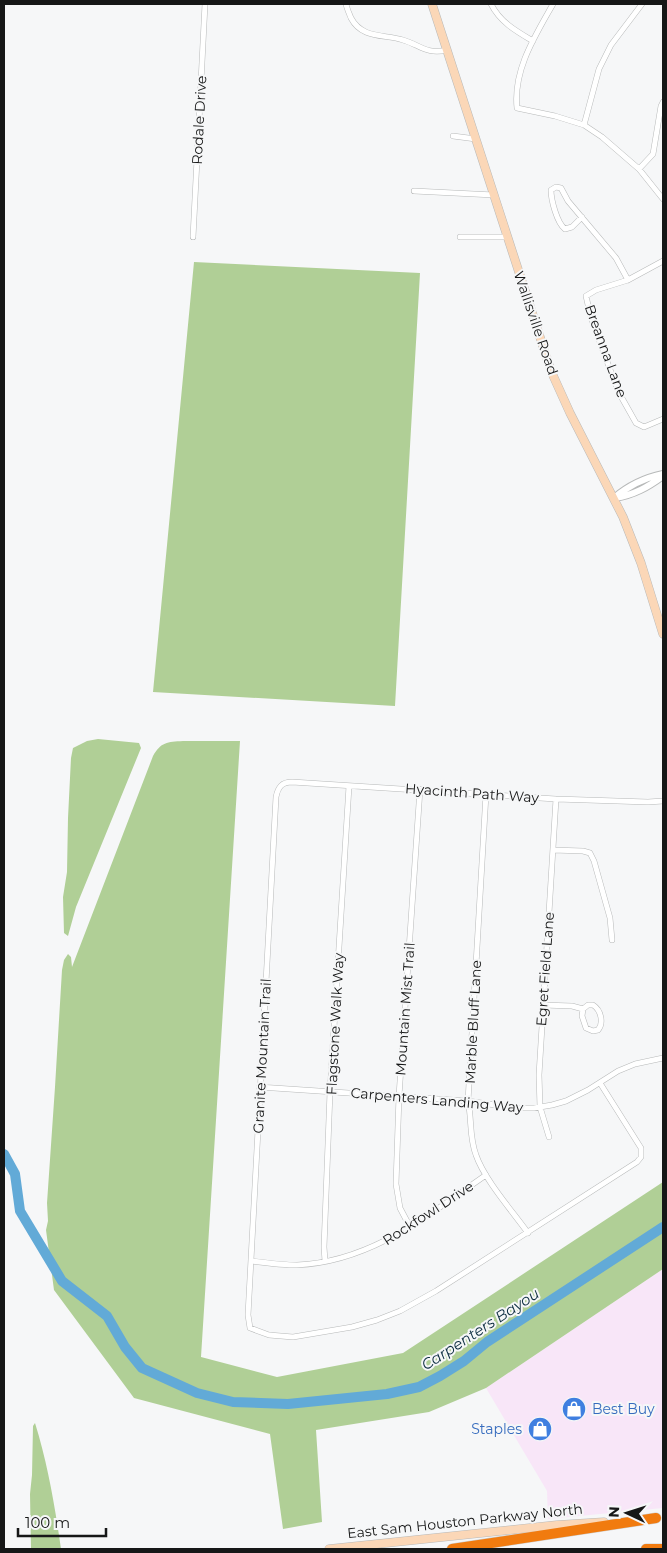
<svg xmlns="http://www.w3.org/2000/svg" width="667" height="1553" font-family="Montserrat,sans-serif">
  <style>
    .commercial { fill: #f8e6f8 }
    .green { fill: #b0cf96 }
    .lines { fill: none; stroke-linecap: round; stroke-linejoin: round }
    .river { stroke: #62aad7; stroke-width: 10 }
    .minor-casing { stroke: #b7b9b9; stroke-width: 6 }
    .tertiary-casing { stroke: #b7b9b9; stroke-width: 8 }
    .secondary-casing { stroke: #b7b9b9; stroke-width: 9 }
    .motorway-casing { stroke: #d0d1d1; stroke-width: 11 }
    .minor { stroke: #fff; stroke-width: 5 }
    .tertiary { stroke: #fff; stroke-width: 6 }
    .secondary { stroke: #fbd7b7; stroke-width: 8 }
    .motorway { stroke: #f17b0f; stroke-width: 10 }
    .labels { text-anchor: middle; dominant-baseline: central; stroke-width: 4; stroke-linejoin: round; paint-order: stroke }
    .street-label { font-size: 14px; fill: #161717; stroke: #f6f7f8 }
    .shop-label { font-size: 14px; fill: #366cbe; stroke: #f6f7f8; text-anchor: start }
    .water-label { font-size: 15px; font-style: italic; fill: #0c2d40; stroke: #f6f7f8 }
  </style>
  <rect width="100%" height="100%" fill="#f6f7f8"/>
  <!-- commercial -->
  <path class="commercial" d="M663 1269V1508L548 1519 547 1491 486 1388Z"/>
  <!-- green -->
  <path class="green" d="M194 262 420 273 395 706 153 692Z
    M98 739 139 743 141 748 76 907 68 936 64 933 63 897 67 872 68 818 71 758 73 748 87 741Z
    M183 741H240L201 1357 277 1377 403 1353 663 1182V1269L486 1388 429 1412 316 1430 322 1522 283 1529 270 1434 134 1398 54 1290 46 1230 48 1221 47 1203 55 1087 62 970 64 960 68 954 71 957 72 967 153 756C161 742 167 742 183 741Z
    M35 1423C48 1465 55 1507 61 1549H31L30 1494 32 1475 33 1426Z"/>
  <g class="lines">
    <!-- river -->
    <path class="river" d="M4 1154 15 1174 20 1211 62 1281 107 1316 125 1347 142 1368 197 1393 233 1402 288 1404 387 1394 419 1387 440 1376 464 1361 487 1342 663 1227"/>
    <!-- minor casing -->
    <g class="minor-casing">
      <path id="minor" d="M346 4C347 9 349 13 351 18 362 39 384 34 403 40 420 45 427 55 447 50
        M491 4C500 22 516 31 533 41
        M553 4C535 36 513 70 517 108L555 116 584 125 602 137 639 169 663 199
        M584 125 599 69 611 45 642 4
        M453 136 476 139
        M639 169 653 154 661 106 663 102
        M414 191 494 195
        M582 217 572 227 565 229C557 223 551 200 551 190L556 187 561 188 568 201 616 258 628 280
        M193 237 205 4
        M460 237H507
        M663 261 628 280 596 290 586 296 591 318 618 391 636 423 644 427 663 419
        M486 794 468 1101C472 1119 469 1137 476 1155 484 1179 513 1212 528 1233
        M553 850 583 851 590 853 594 861 610 918 612 940
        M543 1005 572 1006 583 1009 588 1005H593C601 1010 604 1023 598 1030L593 1031 586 1028 582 1016 583 1009
        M600 1083 641 1148V1157L637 1162 436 1291 400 1311 377 1320 352 1327 293 1337 269 1335 250 1328 248 1315 276 797C278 787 282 782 292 782L556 799 648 802 663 801
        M259 1087 468 1101 516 1108H534L552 1105 566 1101 588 1090 618 1071 635 1064 663 1058
        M549 1137 540 1107 539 1075 556 799
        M410 1227 400 1208 396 1184 399 1096 420 789
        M251 1261C267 1263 282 1265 297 1265 371 1262 428 1215 486 1175
        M325 1261 324 1247 330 1092 349 786"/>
    </g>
    <!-- tertiary casing -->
    <g class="tertiary-casing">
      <path id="tertiary" d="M614 498C629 485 644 478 663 474
        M615 498C634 495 648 487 663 476"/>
    </g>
    <!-- secondary casing -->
    <g class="secondary-casing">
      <path id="secondary" d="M432 4 551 371 570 413 623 517 641 563 663 634
        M329 1549 557 1525 604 1522"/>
    </g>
    <!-- motorway casing -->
    <g class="motorway-casing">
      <path id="motorway" d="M452 1549 656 1518
        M646 1549H663"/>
    </g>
    <!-- minor -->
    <use href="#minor" class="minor"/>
    <!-- tertiary -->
    <use href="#tertiary" class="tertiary"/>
    <!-- secondary -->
    <use href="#secondary" class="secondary"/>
    <!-- motorway -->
    <use href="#motorway" class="motorway"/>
  </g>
  <!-- icons -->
  <defs>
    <g id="shop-disc" transform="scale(1.25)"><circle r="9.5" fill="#3f7fe0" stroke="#f6f7f8"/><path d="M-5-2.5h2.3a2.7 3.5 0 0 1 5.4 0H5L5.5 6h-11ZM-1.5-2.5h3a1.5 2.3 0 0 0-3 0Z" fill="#fff"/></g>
  </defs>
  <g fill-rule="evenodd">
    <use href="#shop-disc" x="574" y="1409"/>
    <use href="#shop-disc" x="540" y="1429"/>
  </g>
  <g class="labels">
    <!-- street labels -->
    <g class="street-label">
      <text transform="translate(199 120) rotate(-87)">Rodale Drive</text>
      <text transform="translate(536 323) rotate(71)">Wallisville Road</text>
      <text transform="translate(606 351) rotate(70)">Breanna Lane</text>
      <text transform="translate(472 793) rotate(4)">Hyacinth Path Way</text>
      <text transform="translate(545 969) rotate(-86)">Egret Field Lane</text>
      <text transform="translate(405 1009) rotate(-86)">Mountain Mist Trail</text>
      <text transform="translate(473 1022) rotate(-87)">Marble Bluff Lane</text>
      <text transform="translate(335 1024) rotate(-87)">Flagstone Walk Way</text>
      <text transform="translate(262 1056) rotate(-87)">Granite Mountain Trail</text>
      <text transform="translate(437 1100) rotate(5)">Carpenters Landing Way</text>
      <text transform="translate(428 1213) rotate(-33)">Rockfowl Drive</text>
      <text transform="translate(465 1521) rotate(-6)">East Sam Houston Parkway North</text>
    </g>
    <!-- shop labels -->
    <g class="shop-label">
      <text x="592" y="1409">Best Buy</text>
      <text x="522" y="1429" text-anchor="end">Staples</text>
    </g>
    <!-- water labels -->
    <g class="water-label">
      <text transform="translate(480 1329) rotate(-33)">Carpenters Bayou</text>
    </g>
  </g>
  <!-- border -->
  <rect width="667" height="1553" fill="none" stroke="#161717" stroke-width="10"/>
  <!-- north arrow -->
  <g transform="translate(627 1513) rotate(274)" stroke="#f6f7f8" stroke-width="4" paint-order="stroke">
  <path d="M0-4L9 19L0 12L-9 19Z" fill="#161717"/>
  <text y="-8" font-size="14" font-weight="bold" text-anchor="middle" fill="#161717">N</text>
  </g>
  <!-- scale -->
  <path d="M18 1528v8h88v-8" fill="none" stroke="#161717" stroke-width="2.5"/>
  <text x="25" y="1528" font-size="15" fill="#161717" stroke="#f6f7f8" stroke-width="4" paint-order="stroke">100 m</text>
</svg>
